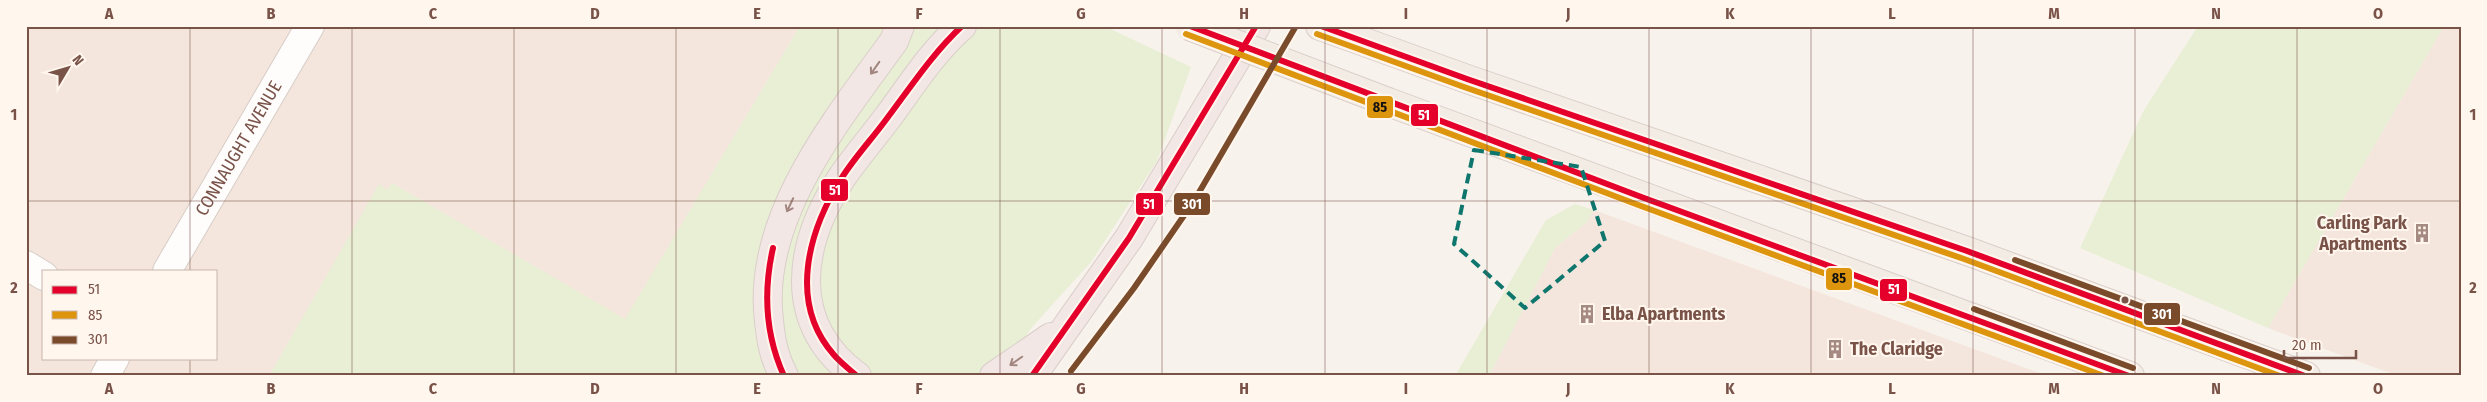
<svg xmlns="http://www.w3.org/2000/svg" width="2487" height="402" font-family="'Fira Sans Condensed',sans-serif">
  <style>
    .residential { fill: #f4e6dc; fill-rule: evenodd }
    .green { fill: #e8efd5 }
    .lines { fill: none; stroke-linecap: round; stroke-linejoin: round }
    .minor-casing { stroke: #d7cdc8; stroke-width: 30 }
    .major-casing { stroke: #dacec9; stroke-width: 30 }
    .highway-casing { stroke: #dacec9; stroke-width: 30 }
    .minor { stroke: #fefdfc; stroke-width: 28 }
    .major { stroke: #f3ece5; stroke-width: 28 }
    .highway { stroke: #f2e7e4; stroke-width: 28 }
    .major-bridge-casing { stroke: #dacec9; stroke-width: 30; stroke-linecap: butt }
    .major-bridge { stroke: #f3ece5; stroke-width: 28 }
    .bus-1-casing { stroke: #fff6ee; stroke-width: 10 }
    .bus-2-casing { stroke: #fff6ee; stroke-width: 10 }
    .bus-3-casing { stroke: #fff6ee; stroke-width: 10 }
    .bus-1 { stroke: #e4002b; stroke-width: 6 }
    .bus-2 { stroke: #de950e; stroke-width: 6 }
    .bus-3 { stroke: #7a4b2a; stroke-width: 6 }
    .oneway { stroke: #a3867f }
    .marked { fill: none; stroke: #0f766e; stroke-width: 4; stroke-dasharray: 10 6; stroke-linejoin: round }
    .grid { fill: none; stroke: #795248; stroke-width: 1; stroke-opacity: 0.55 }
    .bus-dot { fill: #795248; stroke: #fff6ee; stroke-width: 2 }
    .labels { text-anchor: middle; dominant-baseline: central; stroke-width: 4; stroke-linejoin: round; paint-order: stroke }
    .street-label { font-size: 18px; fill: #795248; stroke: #fff6ee }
    .poi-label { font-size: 18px; font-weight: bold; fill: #795248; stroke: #fff6ee; text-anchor: start }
    .line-badge { stroke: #fff6ee; stroke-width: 2 }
    .badge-label { font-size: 14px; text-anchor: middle; font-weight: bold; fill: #fff }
    .pale-badge-label { font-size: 14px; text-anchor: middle; font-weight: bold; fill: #111 }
    .neatline { fill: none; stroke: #795248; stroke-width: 2 }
    .grid-label { font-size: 16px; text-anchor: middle; font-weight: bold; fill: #795248 }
  </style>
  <rect width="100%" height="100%" fill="#f8f2ec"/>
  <!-- residential -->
  <path class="residential" d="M26 26H800L625 320 392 183 277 376H26ZM44 271H216V358H44Z
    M2444 26H2461V376H2398L2268 328Z
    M1594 210 2048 376H1489L1555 248 1587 222Z"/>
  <!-- green -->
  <path class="green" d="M800 26H1104L1191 67 1157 161 1091 262 1033 326 999 376H801L797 370 789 376H269L379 184 388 190 392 183 625 319Z
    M2198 26H2444L2268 328 2080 248 2144 110Z
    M1575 204 1594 210 1587 222 1555 248 1489 376H1455L1546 220Z"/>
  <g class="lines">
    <!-- minor casing -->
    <g class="minor-casing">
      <g id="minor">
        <path d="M26 265 44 276"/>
        <path id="s1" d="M167 271 310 26"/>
        <path d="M105 376 115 358"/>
      </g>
    </g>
    <!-- major casing -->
    <g class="major-casing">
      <path id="major" d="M1320 26 1467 79 1967 251 2306 376
        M1388 102 2130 376"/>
    </g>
    <!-- highway casing -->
    <g class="highway-casing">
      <path id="highway" d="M784 376C774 358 771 341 769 321 756 218 837 120 894 41L900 26
        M857 376C785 323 798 244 842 177 856 157 873 137 888 117 911 86 932 52 962 26
        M994 376 1051 337
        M1032 376 1129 238 1256 26"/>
    </g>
    <!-- minor -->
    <use href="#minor" class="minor"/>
    <!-- major -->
    <use href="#major" class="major"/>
    <!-- highway -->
    <use href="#highway" class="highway"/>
    <!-- major-bridge casing -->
    <g class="major-bridge-casing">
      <path id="major-bridge" d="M1189 26 1388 102"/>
    </g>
    <!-- major-bridge -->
    <use href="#major-bridge" class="major-bridge"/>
    <!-- bus-1 casing -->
    <g class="bus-1-casing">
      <path id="bus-1" d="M1190 26 1644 198 2129 376
        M1321 26 1467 79 1967 251 2305 376
        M773 248C763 292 765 334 784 376
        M857 376C849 369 841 363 834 355 788 303 808 232 841 179 854 158 871 140 885 121 910 88 932 54 962 26
        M1032 376 1129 238 1256 26"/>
    </g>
    <!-- bus-2 casing -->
    <g class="bus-2-casing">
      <path id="bus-2" d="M1186 34 1641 206 2104 376
        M1317 34 1464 87 1964 259 2280 376"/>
    </g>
    <!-- bus-3 casing -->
    <g class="bus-3-casing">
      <path id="bus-3" d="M2015 260 2309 368
        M1974 309 2133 368
        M1071 371 1134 288 1194 201 1296 26"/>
    </g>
    <!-- bus-1 -->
    <use href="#bus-1" class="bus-1"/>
    <!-- bus-2 -->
    <use href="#bus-2" class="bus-2"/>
    <!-- bus-3 -->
    <use href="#bus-3" class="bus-3"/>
  </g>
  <!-- one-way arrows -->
  <defs><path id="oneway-shaft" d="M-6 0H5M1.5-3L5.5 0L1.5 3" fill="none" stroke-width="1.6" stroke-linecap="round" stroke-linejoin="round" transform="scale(1.25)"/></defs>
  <g class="oneway">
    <use href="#oneway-shaft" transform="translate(875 68) rotate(125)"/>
    <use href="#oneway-shaft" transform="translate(790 205) rotate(115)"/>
    <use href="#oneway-shaft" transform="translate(1016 361) rotate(145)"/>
  </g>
  <!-- marked area -->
  <path class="marked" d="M1474 150 1581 167 1605 241 1525 308 1454 244Z"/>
  <!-- grid -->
  <path class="grid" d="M190 26V271M352 26V376M514 26V376M676 26V376M838 26V376M1000 26V376M1162 26V376M1325 26V376M1487 26V376M1649 26V376M1811 26V376M1973 26V376M2135 26V376M2297 26V376M26 201H2461M190 358V376"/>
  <!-- icons -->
  <defs>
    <g id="building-bare" transform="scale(1.5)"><path d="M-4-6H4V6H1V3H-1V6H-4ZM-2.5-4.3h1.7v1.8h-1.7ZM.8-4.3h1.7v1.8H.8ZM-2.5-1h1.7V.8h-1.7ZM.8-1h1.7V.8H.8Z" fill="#a58a81" stroke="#fff6ee" stroke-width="2.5" paint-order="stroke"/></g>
  </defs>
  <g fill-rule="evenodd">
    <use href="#building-bare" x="2422" y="233"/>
    <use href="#building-bare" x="1587" y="314"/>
    <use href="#building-bare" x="1835" y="349"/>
  </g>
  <!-- markers -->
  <circle class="bus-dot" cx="2125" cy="300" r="4.5"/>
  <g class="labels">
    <!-- street labels -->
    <g class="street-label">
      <text stroke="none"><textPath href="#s1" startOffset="142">CONNAUGHT AVENUE</textPath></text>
    </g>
    <!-- poi labels -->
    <g class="poi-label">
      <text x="2407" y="223" text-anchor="end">Carling Park<tspan x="2407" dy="21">Apartments</tspan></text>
      <text x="1602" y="314">Elba Apartments</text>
      <text x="1850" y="349">The Claridge</text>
    </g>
  </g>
  <g class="line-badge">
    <rect x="1366" y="95" width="28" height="24" rx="5" fill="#de950e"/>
    <rect x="1410" y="103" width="29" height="24" rx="5" fill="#e4002b"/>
    <rect x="820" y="178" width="29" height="24" rx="5" fill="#e4002b"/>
    <rect x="1173" y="192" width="38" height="24" rx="5" fill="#7a4b2a"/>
    <rect x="1135" y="192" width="29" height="24" rx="5" fill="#e4002b"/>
    <rect x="1825" y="267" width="28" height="24" rx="5" fill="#de950e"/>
    <rect x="1879" y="278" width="29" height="24" rx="5" fill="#e4002b"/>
    <rect x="2143" y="302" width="38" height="24" rx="5" fill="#7a4b2a"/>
  </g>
  <g class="badge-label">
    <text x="1424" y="120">51</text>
    <text x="835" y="195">51</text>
    <text x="1192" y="209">301</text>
    <text x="1149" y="209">51</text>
    <text x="1894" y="294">51</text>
    <text x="2162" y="319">301</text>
  </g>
  <g class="pale-badge-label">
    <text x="1380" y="112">85</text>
    <text x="1839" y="283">85</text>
  </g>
  <!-- border -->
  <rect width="2487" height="402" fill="none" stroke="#fff6ee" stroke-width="55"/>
  <!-- legend -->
  <rect x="42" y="270" width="175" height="90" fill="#fff6ee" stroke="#c9b4ac"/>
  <rect x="52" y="286" width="25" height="8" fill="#e4002b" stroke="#c9b4ac"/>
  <text x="88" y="294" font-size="15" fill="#795248">51</text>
  <rect x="52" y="311" width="25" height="8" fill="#de950e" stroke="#c9b4ac"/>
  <text x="88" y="320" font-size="15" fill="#795248">85</text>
  <rect x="52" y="336" width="25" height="8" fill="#7a4b2a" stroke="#c9b4ac"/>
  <text x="88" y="344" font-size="15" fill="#795248">301</text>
  <!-- north arrow -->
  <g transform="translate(68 68) rotate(52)" stroke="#fff6ee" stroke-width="4" paint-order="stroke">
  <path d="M0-4L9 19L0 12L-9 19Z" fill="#795248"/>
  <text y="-8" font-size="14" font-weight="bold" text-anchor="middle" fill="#795248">N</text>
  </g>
  <!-- scale -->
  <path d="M2284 350v8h72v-8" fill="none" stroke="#795248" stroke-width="2.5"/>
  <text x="2292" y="350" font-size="15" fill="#795248" stroke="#fff6ee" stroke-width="4" paint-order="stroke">20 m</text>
  <rect x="28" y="28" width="2432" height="346" class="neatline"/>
  <g class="grid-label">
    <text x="109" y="19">A</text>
    <text x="271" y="19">B</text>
    <text x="433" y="19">C</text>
    <text x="595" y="19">D</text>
    <text x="757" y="19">E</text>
    <text x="919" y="19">F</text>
    <text x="1081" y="19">G</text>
    <text x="1244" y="19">H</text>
    <text x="1406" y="19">I</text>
    <text x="1568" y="19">J</text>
    <text x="1730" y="19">K</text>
    <text x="1892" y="19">L</text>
    <text x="2054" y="19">M</text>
    <text x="2216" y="19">N</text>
    <text x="2378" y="19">O</text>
    <text x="14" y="120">1</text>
    <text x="2473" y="120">1</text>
    <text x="14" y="293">2</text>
    <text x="2473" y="293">2</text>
    <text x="109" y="394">A</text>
    <text x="271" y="394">B</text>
    <text x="433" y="394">C</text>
    <text x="595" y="394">D</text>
    <text x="757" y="394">E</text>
    <text x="919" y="394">F</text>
    <text x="1081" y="394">G</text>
    <text x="1244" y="394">H</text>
    <text x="1406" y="394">I</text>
    <text x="1568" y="394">J</text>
    <text x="1730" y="394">K</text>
    <text x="1892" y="394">L</text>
    <text x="2054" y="394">M</text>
    <text x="2216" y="394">N</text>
    <text x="2378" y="394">O</text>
  </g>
</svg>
